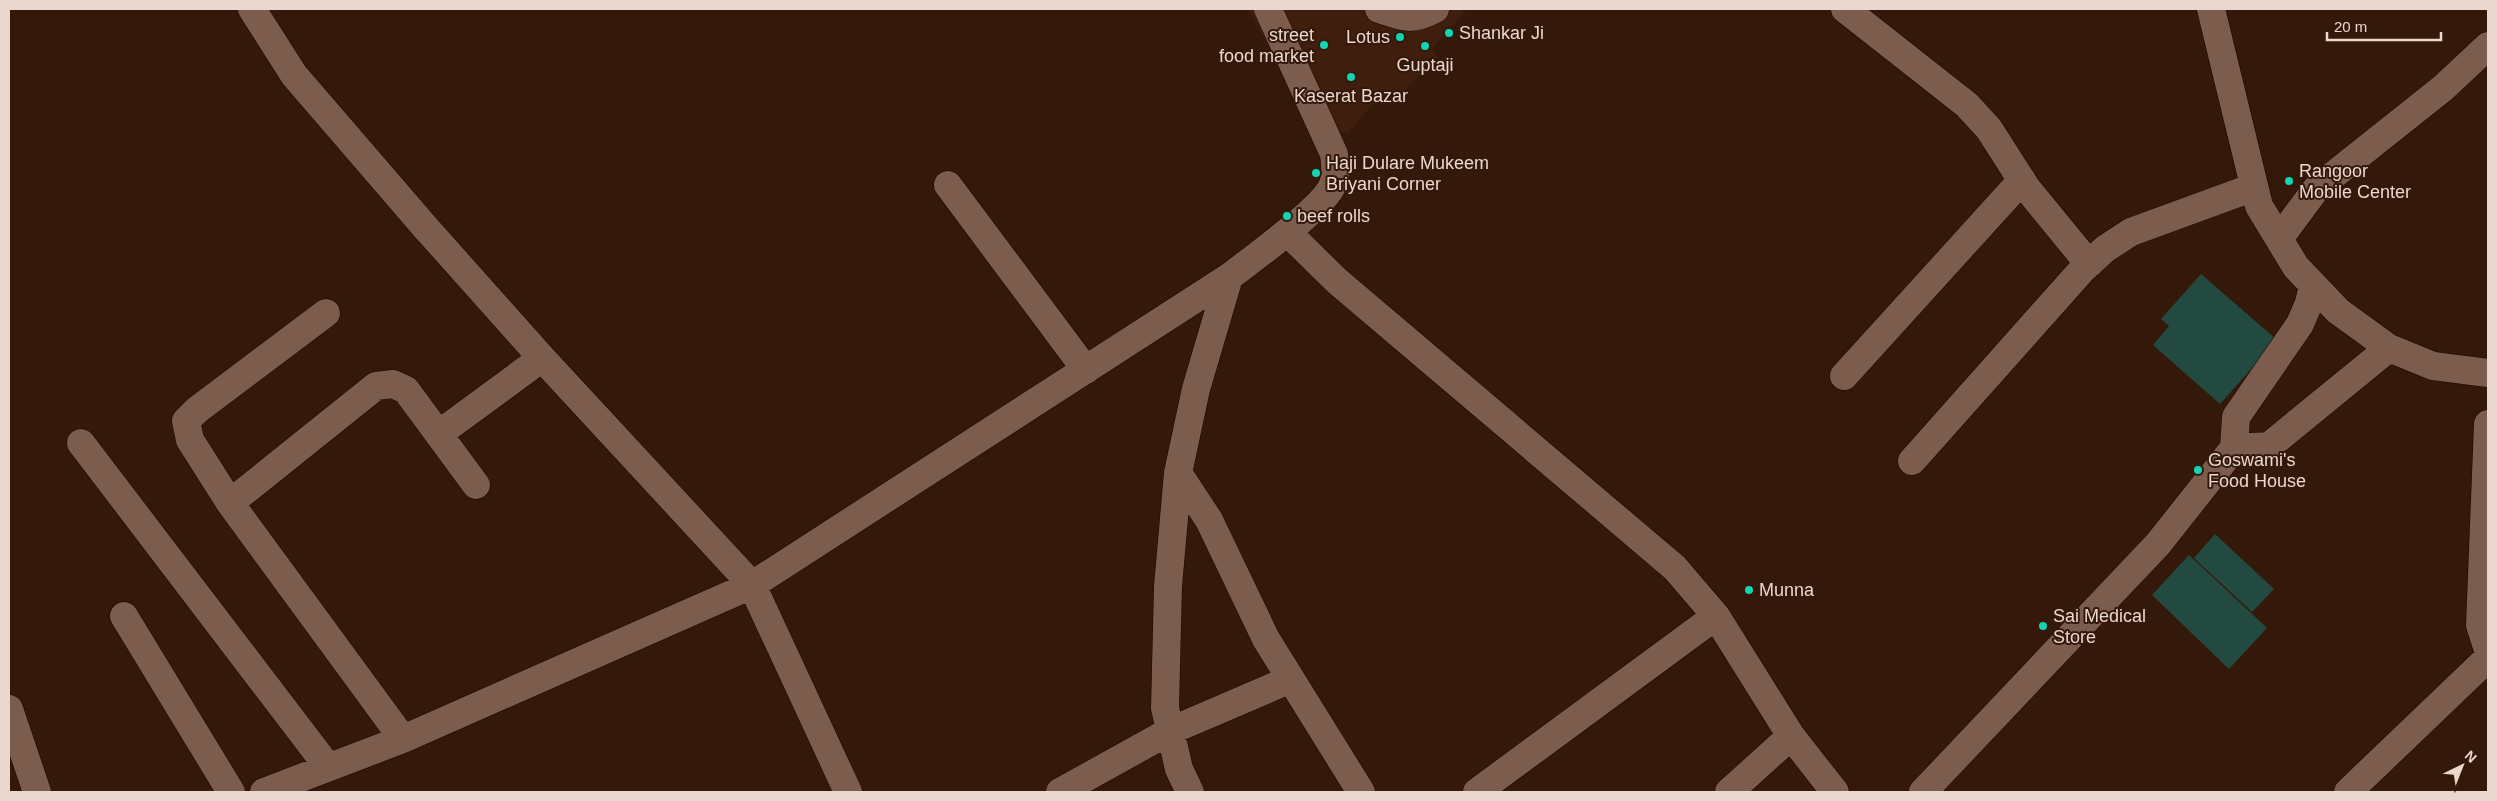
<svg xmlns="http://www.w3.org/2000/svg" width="2497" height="801" font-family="Helvetica,sans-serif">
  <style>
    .built { fill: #3f1e0d }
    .building { fill: #224a40 }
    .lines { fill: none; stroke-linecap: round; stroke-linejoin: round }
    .street-casing { stroke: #1a0400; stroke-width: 29 }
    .street { stroke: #7c5c4d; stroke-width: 28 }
    .poi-dot { fill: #12d5b4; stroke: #34190b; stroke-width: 2 }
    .labels { text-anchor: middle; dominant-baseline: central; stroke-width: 4; stroke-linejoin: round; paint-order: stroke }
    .poi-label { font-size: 18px; fill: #ead7ce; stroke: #34190b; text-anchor: start }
  </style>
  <rect width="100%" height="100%" fill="#34190b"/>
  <!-- built -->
  <path class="built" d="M1248 9H1461L1465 12 1432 48 1438 58 1391 103 1381 96 1348 132 1313 129Z"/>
  <!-- building -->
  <path class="building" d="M2201 274 2277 340 2220 404 2153 345 2169 326 2161 319Z
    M2215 534 2274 589 2252 612 2194 558Z
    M2189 555 2267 628 2229 669 2152 595Z"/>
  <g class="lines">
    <!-- street casing -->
    <g class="street-casing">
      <path id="street" d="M252 9 294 75 425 227 542 358 752 585 848 792
        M1379 9C1404 17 1410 22 1435 9
        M1845 9 1967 105 1989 129 2026 187 2089 264
        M2211 9 2259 206 2296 267 2338 311 2389 348 2433 366 2488 373
        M948 185 1086 370
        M1287 232 1337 281 1675 568 1716 616 1791 736 1835 792
        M2279 239 2316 189 2443 88 2488 46
        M326 313 197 410 186 421 190 440 230 503 403 739
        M1844 376 2022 180
        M2488 424 2480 625 2488 650
        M440 433 542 358
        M81 443 328 767
        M2234 448 2236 417 2300 324 2309 303 2313 285
        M1912 461 2082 270 2105 249 2131 232 2254 187
        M1178 473 1209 520 1266 639 1361 792
        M230 503 376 386 393 384 406 390 476 485
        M124 616 231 792
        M9 709 37 792
        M264 792 403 739 752 585 1229 277C1251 260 1325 207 1333 184 1337 174 1335 164 1334 154L1268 9
        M1060 792 1170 731 1291 679
        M1190 792 1179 769 1165 708 1168 586 1178 473 1196 389 1229 277
        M1477 792 1716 616
        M1729 792 1791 736
        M1923 792 2158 544 2234 448 2269 446 2389 348
        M2348 792 2488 658"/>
    </g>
    <!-- street -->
    <use href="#street" class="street"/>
  </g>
  <!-- markers -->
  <g class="poi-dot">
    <circle cx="1449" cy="33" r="5"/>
    <circle cx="1400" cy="37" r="5"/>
    <circle cx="1324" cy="45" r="5"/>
    <circle cx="1425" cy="46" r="5"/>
    <circle cx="1351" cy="77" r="5"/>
    <circle cx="1316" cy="173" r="5"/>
    <circle cx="2289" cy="181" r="5"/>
    <circle cx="1287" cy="216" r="5"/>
    <circle cx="2198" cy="470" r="5"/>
    <circle cx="1749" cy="590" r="5"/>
    <circle cx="2043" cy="626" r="5"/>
  </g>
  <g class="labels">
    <!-- poi labels -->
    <g class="poi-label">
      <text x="1459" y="33">Shankar Ji</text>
      <text x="1314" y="35" text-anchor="end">street<tspan x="1314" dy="21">food market</tspan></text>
      <text x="1390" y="37" text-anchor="end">Lotus</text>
      <text x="1425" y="65" text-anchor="middle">Guptaji</text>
      <text x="1351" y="96" text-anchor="middle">Kaserat Bazar</text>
      <text x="1326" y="163">Haji Dulare Mukeem<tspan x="1326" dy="21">Briyani Corner</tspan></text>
      <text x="2299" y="171">Rangoor<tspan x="2299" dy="21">Mobile Center</tspan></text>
      <text x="1297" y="216">beef rolls</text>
      <text x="2208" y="460">Goswami's<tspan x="2208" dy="21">Food House</tspan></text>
      <text x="1759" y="590">Munna</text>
      <text x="2053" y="616">Sai Medical<tspan x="2053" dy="21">Store</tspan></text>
    </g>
  </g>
  <!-- border -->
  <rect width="2497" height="801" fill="none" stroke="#ead7ce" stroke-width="20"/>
  <!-- north arrow -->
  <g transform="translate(2462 766) rotate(43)" stroke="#34190b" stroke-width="4" paint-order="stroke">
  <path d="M0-4L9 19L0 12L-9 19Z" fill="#ead7ce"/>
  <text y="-8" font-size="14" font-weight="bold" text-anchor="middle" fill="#ead7ce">N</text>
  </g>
  <!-- scale -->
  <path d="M2327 32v8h114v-8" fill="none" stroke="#ead7ce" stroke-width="2.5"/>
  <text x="2334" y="32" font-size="15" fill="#ead7ce" stroke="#34190b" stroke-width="4" paint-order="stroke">20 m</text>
</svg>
